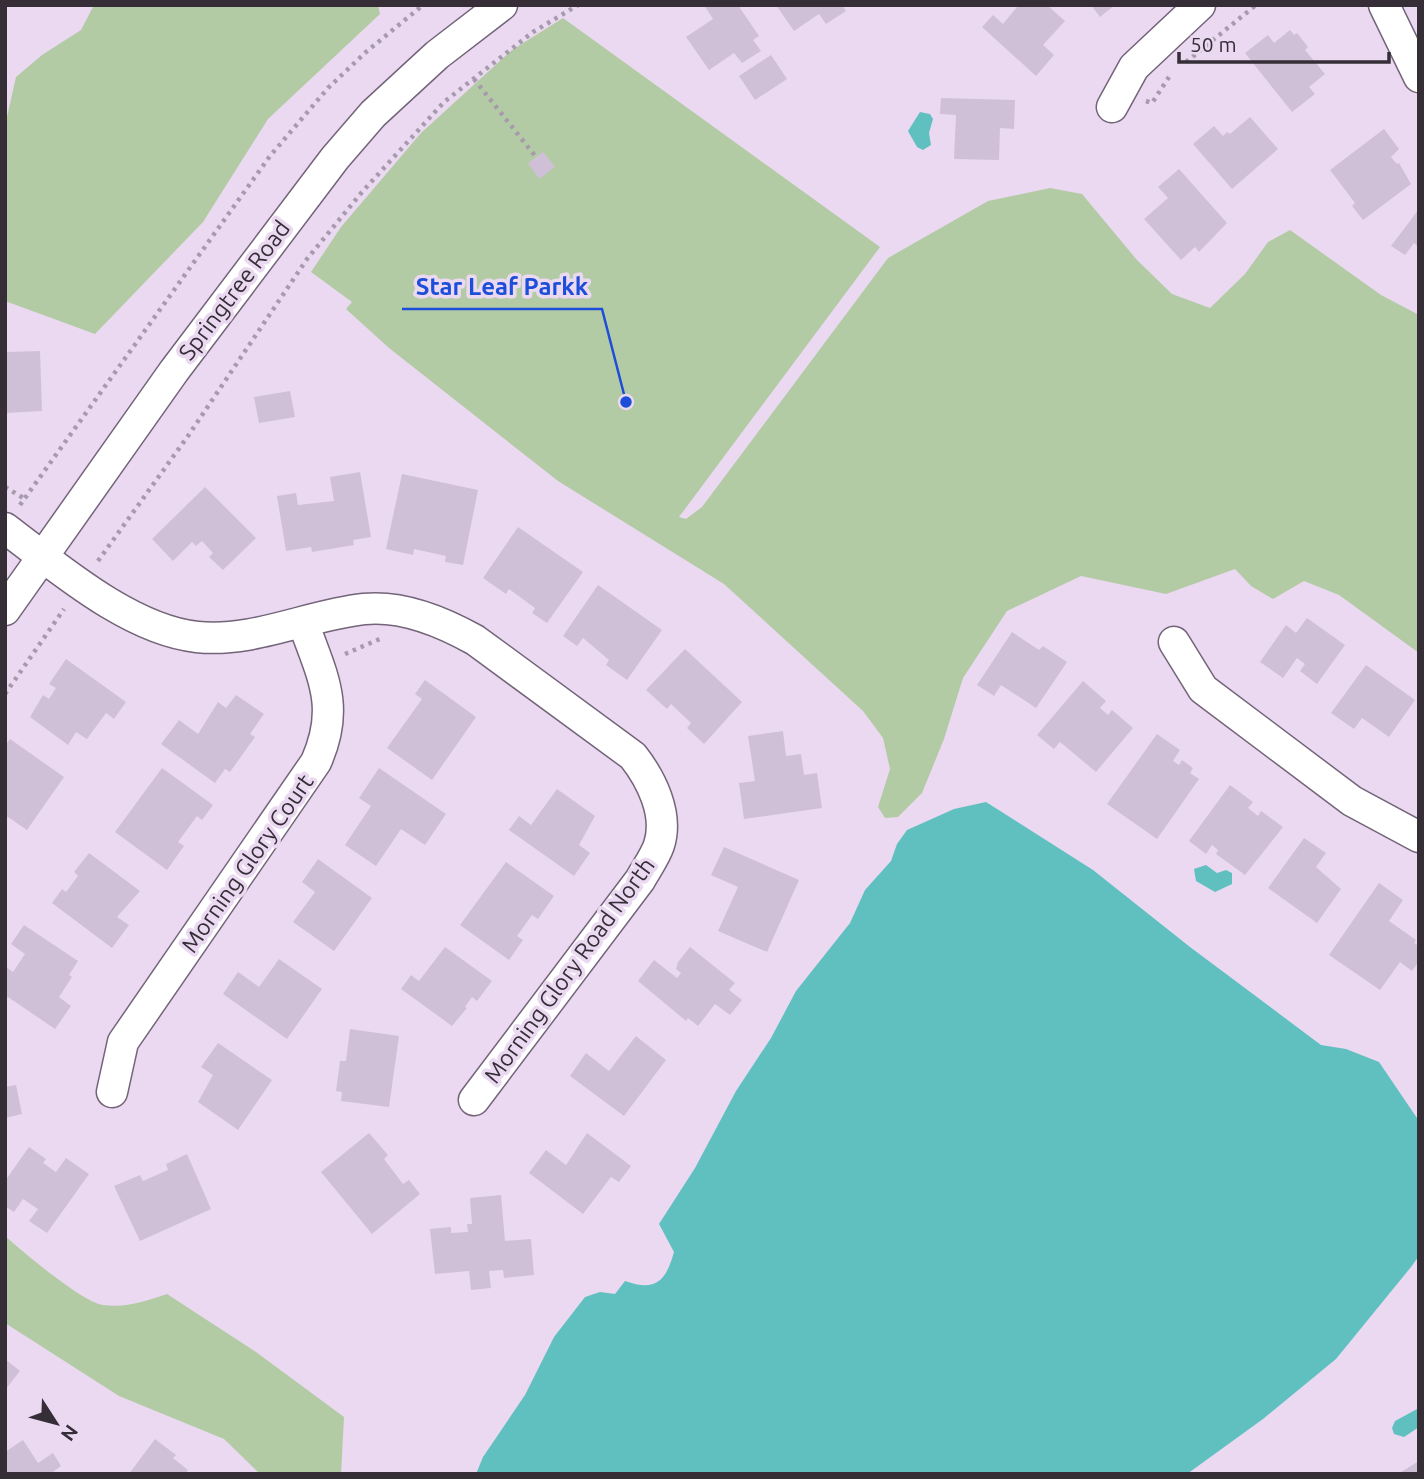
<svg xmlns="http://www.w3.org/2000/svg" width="1424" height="1479" font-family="Ubuntu,sans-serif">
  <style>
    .green { fill: #b3cba4 }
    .water { fill: #60c0c0 }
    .building { fill: #d0c0d7 }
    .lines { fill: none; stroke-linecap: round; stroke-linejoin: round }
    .street-casing { stroke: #736479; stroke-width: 33 }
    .path { stroke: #a79aad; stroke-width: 4.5; stroke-dasharray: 3.5 5; stroke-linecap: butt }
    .street { stroke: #fff; stroke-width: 30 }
    .labels { text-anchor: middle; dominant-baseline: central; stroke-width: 7; stroke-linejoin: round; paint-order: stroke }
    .street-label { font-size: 23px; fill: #352e37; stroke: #ead9f1 }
    .leader { fill: none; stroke: #1d4ed8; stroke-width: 2.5 }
    .callout-dot { fill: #1d4ed8; stroke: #ead9f1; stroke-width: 2.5 }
    .callout-label { font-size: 24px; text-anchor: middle; font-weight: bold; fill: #1d4ed8; stroke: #ead9f1; stroke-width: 7; stroke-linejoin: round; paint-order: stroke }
  </style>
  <rect width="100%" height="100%" fill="#ead9f1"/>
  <!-- green -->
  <path class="green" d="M94 5H378L380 14 268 119 203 222 95 334 5 301V126L16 77 42 55 81 30Z
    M563 18 880 247 679 517 686 519 702 507 888 258 988 201 1050 188 1082 194 1137 260 1172 294 1210 308 1245 274 1268 242 1290 230 1381 295 1419 315V653L1339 595 1304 581 1273 599 1251 586 1235 569 1166 594 1081 576 1007 611 963 678 944 739 922 793 898 817 885 818 878 807 890 769 883 738 863 711 724 584 558 481 389 348 346 309 352 302 311 272 341 227 421 133 512 50Z
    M5 1236C23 1252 82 1302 103 1305 127 1308 146 1301 167 1294L256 1352 344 1417 341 1474H260L224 1439 119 1396 5 1323Z"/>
  <!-- water -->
  <path class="water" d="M920 112 930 114 933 119 929 133 931 145 923 150 917 147 908 131Z
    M986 802 1093 870 1190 947 1321 1045 1346 1049 1379 1062 1419 1121V1256L1411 1267 1336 1359 1263 1419 1187 1474H476L483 1457 525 1395 554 1337 585 1297 600 1292 615 1294 625 1281C656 1292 666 1281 674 1252L659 1224 695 1168 736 1091 771 1038 796 991 850 923 865 890 891 861 897 844 907 830 954 809Z
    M1206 865 1217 873 1226 870 1232 873V884L1215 892 1196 881 1194 869Z
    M1419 1408V1427L1404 1437 1394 1434 1392 1428 1395 1421Z"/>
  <!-- building -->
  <path class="building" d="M704 5H738L759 36 753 40 761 51 742 63 734 53 709 70 686 37 713 19Z
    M776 5H842L846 11 826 24 819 14 794 31Z
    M1015 5H1047L1065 21 1043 45 1054 55 1036 76 982 27 993 15 1003 24 1017 7Z
    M1091 5H1115L1100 17Z
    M1290 30 1294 35 1297 33 1308 47 1305 50 1325 74 1309 87 1315 94 1292 112 1245 53 1268 35 1274 43Z
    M771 55 787 79 755 100 739 76Z
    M941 98 1015 100 1014 129 1000 128 999 160 954 159 956 115 940 114Z
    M1250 117 1278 149 1232 189 1193 144 1214 126 1223 136 1227 132 1230 134Z
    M1384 129 1399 149 1391 157 1397 164 1399 163 1411 184 1363 220 1352 206 1355 203 1330 170Z
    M543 152 555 167 539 179 528 163Z
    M1179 169 1227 223 1199 252 1195 247 1181 260 1144 219 1168 198 1158 187Z
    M1419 209V247L1414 243 1405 255 1391 246Z
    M40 351 42 411 5 413V352Z
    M290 391 295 417 259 423 254 397Z
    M360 472 371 537 353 540 354 545 312 552 311 547 286 551 277 496 296 493 298 505 334 501 330 477Z
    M402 474 478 490 463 565 445 562 446 556 414 549 413 555 386 549Z
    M205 487 256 538 223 570 209 557 213 553 202 541 196 546 192 542 173 561 152 539Z
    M518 527 583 572 547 623 532 613 535 608 509 589 506 594 483 578Z
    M598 585 662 630 627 680 606 665 609 660 583 638 577 646 563 636Z
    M1307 618 1345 645 1317 684 1300 671 1305 664 1297 658 1283 678 1260 662 1286 625 1296 633Z
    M1012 632 1039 650 1043 646 1067 662 1036 708 1001 685 994 696 977 685Z
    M685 649 742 702 704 744 687 728 691 723 671 704 667 709 646 690Z
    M66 659 126 702 114 719 106 713 87 739 76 732 68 745 30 717 43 695 49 699 56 688 49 684Z
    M1366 665 1415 700 1389 737 1362 718 1354 729 1331 713Z
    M425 680 476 717 432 780 387 748 422 699 415 694Z
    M1083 681 1106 701 1100 708 1108 715 1112 710 1133 728 1096 772 1060 742 1054 749 1037 735Z
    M236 695 264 714 250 734 255 737 230 772 225 769 215 783 161 744 179 720 198 734 218 702 226 708Z
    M783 731 786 756 801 754 804 775 817 773 822 808 744 819 739 783 755 781 748 736Z
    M1157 734 1180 750 1173 761 1179 765 1182 760 1193 768 1190 773 1199 779 1157 839 1107 804Z
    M10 739 64 777 27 830 5 815V746Z
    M162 768 213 805 202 820 197 816 178 842 184 846 167 870 115 832Z
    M379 768 446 814 425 845 401 829 376 866 345 845 371 806 359 798Z
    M1230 785 1253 802 1248 808 1258 816 1261 811 1283 827 1245 875 1216 854 1218 850 1212 845 1206 854 1189 841Z
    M557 789 595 816 579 845 590 853 574 876 509 830 519 816 531 825Z
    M1304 838 1326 853 1316 867 1341 889 1317 923 1268 888Z
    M724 847 799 880 767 952 718 931 738 887 711 875Z
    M89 853 140 891 117 917 129 925 112 948 52 903 62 889 66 892 78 876 74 872Z
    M318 859 372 898 334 951 293 922 315 892 302 882Z
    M506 862 554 896 538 919 532 915 517 936 523 940 509 960 460 925Z
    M1379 883 1403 900 1389 921 1416 940 1414 943 1419 946V961L1412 971 1400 962 1380 990 1329 955Z
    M24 925 78 961 69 975 72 977 59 997 71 1006 55 1029 5 995V966L13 972 25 954 11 944Z
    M445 947 492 981 477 1001 472 997 465 1007 467 1008 452 1026 401 989 411 975 419 981Z
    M690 947 735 983 729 990 742 1000 730 1015 715 1004 698 1026 688 1018 686 1021 638 981 654 960 677 978 681 973 676 969 678 962Z
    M279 959 322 989 287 1039 223 994 238 972 259 987Z
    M350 1029 399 1036 389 1107 341 1101 342 1092 336 1091 340 1061H346Z
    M636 1036 666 1060 624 1116 570 1076 586 1053 609 1071Z
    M218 1043 272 1080 238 1130 198 1102 213 1075 201 1067Z
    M16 1085 22 1114 5 1118V1087Z
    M369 1133 388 1155 384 1159 403 1184 409 1180 420 1194 372 1234 321 1172Z
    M587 1133 631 1166 619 1182 611 1177 583 1214 529 1173 546 1150 566 1165Z
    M29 1147 46 1159 43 1163 56 1172 66 1158 89 1174 47 1233 29 1221 38 1209 23 1199 14 1212 5 1206V1181Z
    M187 1154 211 1209 140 1241 114 1186 140 1175 143 1181 168 1170 166 1164Z
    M501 1195 505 1241 531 1239 534 1275 504 1278 503 1270 489 1271 491 1288 471 1290 469 1271 435 1274 430 1229 451 1227V1233L468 1232 467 1224H472L470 1198Z
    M5 1359 20 1371 5 1390Z
    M155 1439 176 1455 173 1458 188 1470 185 1474H129Z
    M23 1440 38 1463 53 1453 61 1466 50 1474H5V1452Z
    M1419 1461V1474H1402L1401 1472Z"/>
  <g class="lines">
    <!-- street casing -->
    <g class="street-casing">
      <path id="street" d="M1384 5 1419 77
        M1112 107 1134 67 1200 5
        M5 528C58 568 130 630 197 637 254 643 308 615 364 609 402 605 443 622 475 640L633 756C651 779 669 814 659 845 655 857 646 869 640 880L474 1100
        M5 610 174 371 335 158 373 114 437 55 502 5
        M1174 642 1203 689 1352 801 1419 837
        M112 1092 123 1042 316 762C341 706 322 676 303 622"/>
    </g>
    <!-- path -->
    <path class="path" d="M1186 62 1256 5
      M474 79 536 157
      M1146 101 1152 103 1169 77
      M5 487 25 499
      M20 505 270 156 328 88 366 52 423 5
      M98 561 188 436 307 259 362 192 444 102 533 32 578 5
      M345 654 382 638
      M5 694 64 609"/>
    <!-- street -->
    <use href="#street" class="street"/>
  </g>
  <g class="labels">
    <!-- street labels -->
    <g class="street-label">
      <text transform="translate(234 290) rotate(-53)">Springtree Road</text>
      <text transform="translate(247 863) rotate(-55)">Morning Glory Court</text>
      <text transform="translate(569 970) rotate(-54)">Morning Glory Road North</text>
    </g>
  </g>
  <!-- callouts -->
  <path class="leader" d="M626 402L602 309H402"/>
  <circle class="callout-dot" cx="626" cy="402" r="7"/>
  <g class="callout-label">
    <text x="502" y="295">Star Leaf Parkk</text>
  </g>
  <!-- border -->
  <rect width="1424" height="1479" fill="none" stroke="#352e37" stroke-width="14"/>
  <!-- north arrow -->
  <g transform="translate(56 1423) rotate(126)" stroke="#ead9f1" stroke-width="5" paint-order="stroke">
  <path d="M0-5L12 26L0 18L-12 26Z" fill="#352e37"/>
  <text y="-10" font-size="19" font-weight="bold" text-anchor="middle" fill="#352e37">N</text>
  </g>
  <!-- scale -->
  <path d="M1179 52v10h210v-10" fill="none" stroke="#352e37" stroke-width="3.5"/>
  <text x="1190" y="52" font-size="21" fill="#352e37" stroke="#ead9f1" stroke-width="5" paint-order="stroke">50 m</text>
</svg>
